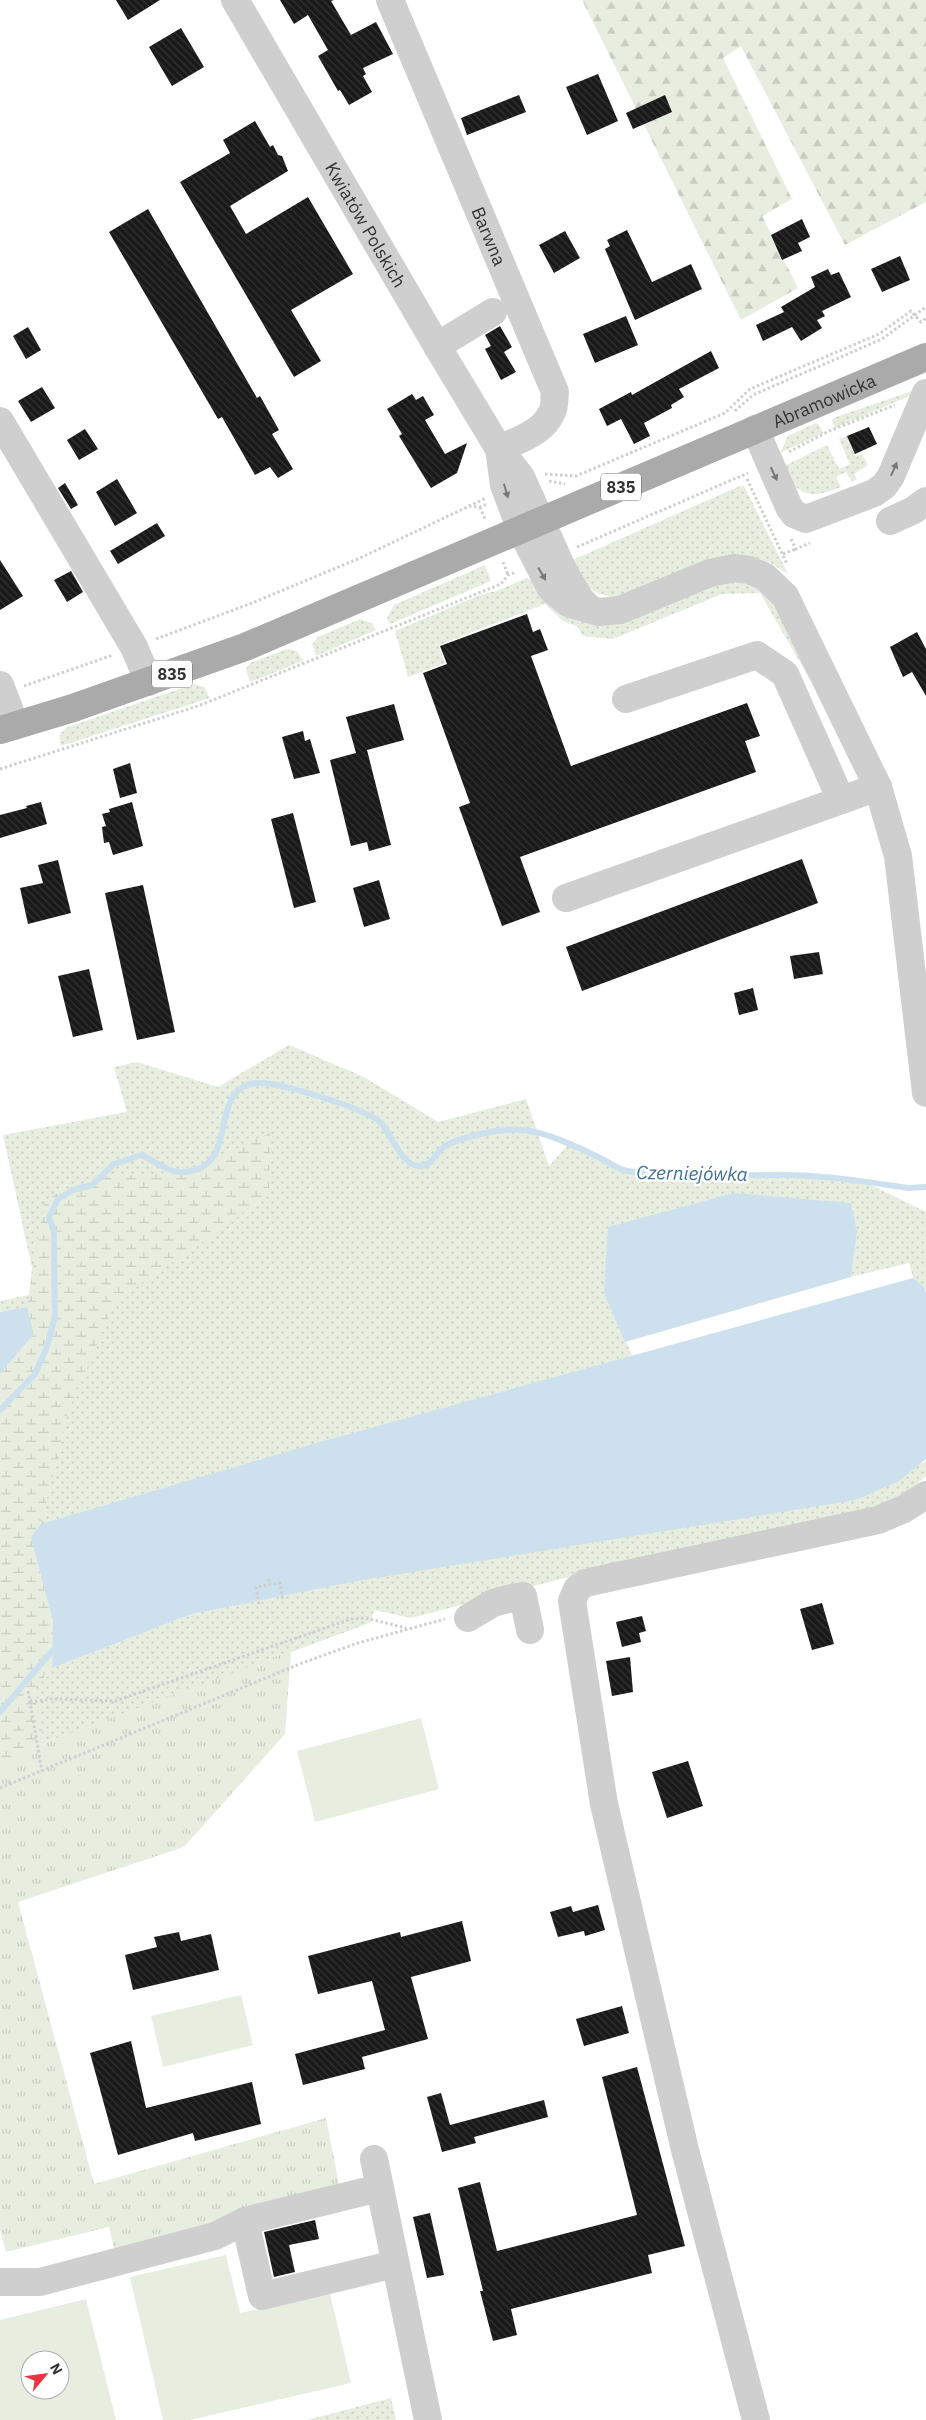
<svg xmlns="http://www.w3.org/2000/svg" width="926" height="2420" font-family="'IBM Plex Sans',sans-serif">
  <style>
    .grass { fill: url(#grass-dots) }
    .forest { fill: url(#forest-firs) }
    .wetland { fill: url(#wetland-marsh) }
    .park { fill: url(#park-tufts) }
    .garden { fill: #e7eee0; fill-rule: evenodd }
    .water { fill: #cde0ee }
    .lines { fill: none; stroke-linecap: round; stroke-linejoin: round }
    .stream { stroke: #cde0ee; stroke-width: 6 }
    .building { fill: url(#building-back-hatch) }
    .path { stroke: #cfcfcf; stroke-width: 3; stroke-dasharray: 2.5 2.5; stroke-linecap: butt }
    .minor { stroke: #cfcfcf; stroke-width: 28 }
    .major { stroke: #aaa; stroke-width: 28 }
    .oneway { fill: #797979 }
    .labels { text-anchor: middle; dominant-baseline: central; stroke-width: 5; stroke-linejoin: round; paint-order: stroke }
    .shield { fill: #fff; stroke: #707070; stroke-width: 1 }
    .shield-label { font-size: 16px; font-weight: bold; fill: #323232 }
    .street-label { font-size: 18px; fill: #323232; stroke: #fff }
    .water-label { font-size: 19px; font-style: italic; fill: #3e7296; stroke: #fff }
  </style>
  <defs>
    <pattern id="grass-dots" width="8" height="8" patternUnits="userSpaceOnUse" patternTransform="scale(1.25)"><rect width="8" height="8" fill="#e7eee0"/><path d="M2 2h.1M6 6h.1" fill="none" stroke="#c7cdc1" stroke-width="1.8" stroke-linecap="round"/></pattern>
    <pattern id="forest-firs" width="22" height="20" patternUnits="userSpaceOnUse" patternTransform="scale(1.25)"><rect width="22" height="20" fill="#e7eee0"/><path d="M5 1l3.5 6h-7zM16 11l3.5 6h-7z" fill="#c7cdc1"/></pattern>
    <pattern id="wetland-marsh" width="20" height="14" patternUnits="userSpaceOnUse" patternTransform="scale(1.25)"><rect width="20" height="14" fill="#e7eee0"/><path d="M1 5h8M5 5V1M11 12h8M15 12V8" fill="none" stroke="#c7cdc1"/></pattern>
    <pattern id="park-tufts" width="24" height="20" patternUnits="userSpaceOnUse" patternTransform="scale(1.25)"><rect width="24" height="20" fill="#e7eee0"/><path d="M3 7l-1-3M5 7V3M7 7l1-3M15 17l-1-3M17 17v-4M19 17l1-3" fill="none" stroke="#c7cdc1"/></pattern>
    <pattern id="building-back-hatch" width="6" height="6" patternUnits="userSpaceOnUse" patternTransform="scale(1.25)"><rect width="6" height="6" fill="#191919"/><path d="M-1 5l2 2M0 0l6 6M5-1l2 2" fill="none" stroke="#323232"/></pattern>
  </defs>
  <rect width="100%" height="100%" fill="#fff"/>
  <!-- grass -->
  <path class="grass" d="M915 390 914 394 835 428 832 420 836 417Z
    M816 423 820 426 823 433 780 453 788 436Z
    M847 436 856 456 862 454 868 465 854 474 857 479 852 482 846 472 836 477 841 487C812 500 796 496 782 467L827 445 839 469 850 464 839 439Z
    M740 486H744L788 574 769 562 752 557 617 597C589 596 584 582 568 562Z
    M485 565 491 581 390 624 387 618 394 605Z
    M527 578 531 580 534 586 539 583C557 609 561 617 593 624L728 581C741 583 754 584 765 592 779 601 803 659 812 677L809 678 760 593 722 594 613 639 583 636 578 627 563 621 545 604 439 645 445 663 408 677 395 631 480 595 496 591Z
    M360 619 372 623 376 630 316 656 312 644 318 637Z
    M287 649 297 651 303 661 250 682 246 669 250 663Z
    M194 684 204 687 210 698 61 746 59 735 68 727Z
    M289 1045 364 1077 438 1122 526 1099 549 1166 568 1145 599 1157 626 1171H712L747 1175H791L863 1181 926 1212V1293L924 1287 913 1278 909 1263 851 1277 857 1232 604 1293 633 1357 327 1440 53 1621 52 1668 192 1614 924 1463 926 1459V1476L904 1495 877 1507 580 1574 411 1618 374 1610 370 1623 44 1743 0 1766V1374L34 1334 27 1307 0 1312V1301L29 1295 32 1268 3 1135 127 1112 114 1067 137 1062 218 1087Z
    M391 2398 396 2420H307Z"/>
  <!-- forest -->
  <path class="forest" d="M582 0H926V202L845 245 741 46 723 58 792 199 762 216 798 288 741 320Z"/>
  <!-- wetland -->
  <path class="wetland" d="M270 1133 269 1191 229 1224 116 1300 68 1412 41 1524 31 1537 53 1621 52 1668 35 1687 44 1743 0 1766V1374L34 1334 27 1307 44 1203 60 1191 103 1177 171 1173 213 1159Z"/>
  <!-- park -->
  <path class="park" d="M291 1651 285 1734 184 1847 18 1902 94 2184 326 2118 340 2190 114 2248 109 2227 6 2252 0 2230V1766L44 1743Z"/>
  <!-- garden -->
  <path class="garden" d="M421 1718 439 1789 315 1822 297 1751Z
    M241 1995 253 2045 163 2067 151 2016Z
    M226 2255 240 2313 330 2293 351 2383 190 2420H163L130 2277Z
    M86 2299 116 2420H0V2320ZM30 2360H60V2390H30Z"/>
  <!-- water -->
  <path class="water" d="M734 1193 851 1203 857 1232 851 1277 625 1342 604 1293 608 1227Z
    M913 1278 924 1287 926 1293V1459L899 1481 856 1500 357 1581 192 1614 52 1668 53 1621 31 1537 41 1524 327 1440Z
    M27 1307 34 1334 0 1374V1312Z"/>
  <g class="lines">
    <!-- stream -->
    <path class="stream" d="M0 1410 35 1374 47 1347 55 1316 54 1232 49 1217 58 1199 73 1190 92 1185 114 1164 142 1155C152 1160 162 1168 173 1171 179 1173 188 1172 195 1170 239 1158 207 1081 262 1083 283 1084 369 1109 382 1124 391 1135 402 1165 418 1166 433 1167 435 1152 445 1146 464 1136 501 1128 522 1130 543 1131 581 1148 600 1158 609 1162 618 1170 628 1171 654 1176 684 1170 711 1171 723 1171 734 1174 746 1175 761 1176 775 1174 790 1175 829 1176 869 1182 908 1188L926 1187
      M0 1712 52 1651"/>
  </g>
  <!-- building -->
  <path class="building" d="M116 0H160L128 20Z
    M280 0H334L331 1 351 35 376 22 393 54 363 68 366 74 363 76 372 92 349 105 340 90 338 91 318 56 328 50 308 15 294 24Z
    M181 28 204 67 172 86 149 47Z
    M598 74 618 121 587 135 566 87Z
    M519 95 526 112 467 135 461 118Z
    M665 95 672 112 633 129 626 113Z
    M255 121 270 147 273 145 278 155 282 156 288 171 230 206 246 234 308 197 353 274 291 310 321 361 294 377 180 182 230 153 223 140Z
    M148 209 257 398 260 396 279 430 272 434 293 469 278 478 270 467 255 475 222 417 218 419 109 232Z
    M802 219 810 237 798 243 802 251 782 260 771 235Z
    M627 230 652 282 691 264 702 289 635 320 605 249 610 246 607 240Z
    M565 231 580 258 554 273 539 245Z
    M900 256 910 280 882 292 871 269Z
    M828 269 831 275 839 272 851 297 822 311 825 316 817 320 822 328 801 341 792 327 763 341 756 325 784 312 781 307 815 287 811 277Z
    M626 316 638 345 595 363 583 334Z
    M500 326 512 347 504 352 516 372 501 380 485 349 491 346 485 335Z
    M28 327 41 350 26 359 13 336Z
    M711 351 719 368 679 389 684 397 671 405 672 408 644 423 650 436 634 444 621 419 607 426 599 409 631 392 632 395Z
    M42 387 55 408 31 422 18 401Z
    M412 394 416 400 423 396 434 415 425 420 445 454 467 443 457 473 431 488 399 436 402 434 387 409Z
    M869 427 877 444 855 454 847 436Z
    M85 429 98 449 79 460 67 440Z
    M117 479 137 513 115 526 96 492Z
    M65 483 78 505 71 509 58 488Z
    M157 523 165 536 118 564 110 551Z
    M0 560 23 596 0 610Z
    M71 571 83 592 67 602 54 580Z
    M527 614 533 632 540 629 548 650 531 656 571 766 747 703 760 736 745 741 756 772 520 857 540 912 502 926 459 807 470 803 423 673 447 664 440 646Z
    M917 632 926 649V696L912 672 903 677 890 647Z
    M394 704 404 740 356 753 346 717Z
    M303 731 305 741 310 739 320 773 294 779 282 737Z
    M367 750 391 845 369 851 367 842 351 846 330 760Z
    M130 763 137 793 120 798 113 769Z
    M41 802 47 824 0 838V815L27 808 26 806Z
    M132 802 143 846 113 855 109 842 104 843 102 827 106 826 102 814 110 812 109 809Z
    M293 813 316 902 294 908 271 819Z
    M802 859 818 903 582 991 566 947Z
    M58 860 71 913 28 924 20 888 43 883 38 865Z
    M379 880 390 919 364 927 353 888Z
    M143 885 175 1032 137 1040 105 893Z
    M819 952 823 974 794 979 790 956Z
    M89 969 103 1030 73 1037 58 976Z
    M753 988 758 1010 739 1015 734 993Z
    M822 1603 834 1644 812 1650 800 1609Z
    M642 1616 646 1631 639 1633 641 1642 622 1647 616 1622Z
    M630 1657 633 1692 612 1696 606 1661Z
    M688 1761 703 1806 667 1818 652 1772Z
    M598 1905 605 1930 585 1936 584 1931 558 1937 550 1912 571 1906 573 1912Z
    M462 1921 471 1961 411 1977 428 2039 362 2057 365 2069 303 2085 295 2054 385 2030 372 1981 318 1994 308 1956 400 1932 401 1937Z
    M179 1932 181 1941 211 1934 219 1970 133 1990 125 1955 157 1947 154 1937Z
    M622 2006 629 2033 584 2046 576 2019Z
    M131 2041 146 2108 252 2082 261 2124 195 2141 193 2133 118 2155 90 2053Z
    M637 2067 685 2246 648 2255 652 2273 511 2309 517 2335 493 2341 480 2291H483L458 2188 480 2182 497 2251 637 2215 602 2077Z
    M441 2093 450 2125 544 2100 548 2117 474 2137 476 2143 442 2152 427 2097Z
    M430 2213 444 2275 427 2278 413 2217Z
    M315 2220 319 2239 289 2245 295 2272 274 2277 264 2232Z"/>
  <g class="lines">
    <!-- path -->
    <path class="path" d="M735 411 753 395 882 339 926 307
      M789 452 829 431 895 405
      M545 474 576 476 725 413 750 389 879 334 911 311 921 322 926 318
      M747 479 787 564
      M549 481 565 484
      M469 506 480 507 487 504
      M480 507 485 519
      M791 539 796 549 810 543
      M577 547 748 473
      M783 554 796 549
      M503 562 508 575
      M156 639 252 603 360 558 486 498
      M24 686 113 655
      M0 769 198 706 501 584 508 575 516 572
      M268 1579 269 1585
      M259 1604 256 1587 280 1583 283 1601
      M28 1691 42 1771
      M30 1702 52 1699 115 1701 351 1619 366 1618 406 1628
      M0 1788 302 1663 358 1643 445 1619"/>
    <!-- minor -->
    <g class="minor">
      <path id="s1" d="M235 0 437 346 499 449 521 477 564 572 580 599 588 607"/>
      <path id="s2" d="M390 0 555 392C554 398 555 407 552 412 543 433 518 440 499 449"/>
      <path d="M437 346 493 312"/>
      <path d="M0 421 134 647 149 682"/>
      <path d="M755 429 789 507 794 514 806 519 874 493 884 486 891 476 926 393"/>
      <path d="M499 449 504 485 521 530 551 589 568 603 599 612 620 610 710 573 734 568 749 570 764 576 785 596 878 787 898 856 926 1093"/>
      <path d="M890 521 914 510 926 501"/>
      <path d="M0 685 10 711 14 726"/>
      <path d="M626 699 757 655 785 674 841 800"/>
      <path d="M566 898 878 787"/>
      <path d="M523 1596 530 1630"/>
      <path d="M468 1618 493 1603 516 1597"/>
      <path d="M374 2159 428 2420"/>
      <path d="M245 2221 262 2296 395 2264"/>
      <path d="M0 2282H40L215 2236 245 2221 379 2188"/>
      <path d="M756 2420 685 2150 604 1804 572 1601 577 1589 585 1583 878 1520 904 1509 926 1495"/>
    </g>
    <!-- major -->
    <path class="major" id="s3" d="M0 730 73 708 245 647 926 357"/>
  </g>
  <!-- one-way arrows -->
  <defs><path id="oneway-solid" d="M-6-.8H1V-3.2L6.5 0L1 3.2V.8H-6Z" transform="scale(1.25)"/></defs>
  <g class="oneway">
    <use href="#oneway-solid" transform="translate(894 469) rotate(-66)"/>
    <use href="#oneway-solid" transform="translate(774 474) rotate(65)"/>
    <use href="#oneway-solid" transform="translate(506 491) rotate(74)"/>
    <use href="#oneway-solid" transform="translate(542 574) rotate(60)"/>
  </g>
  <g class="labels">
    <!-- shield labels -->
    <g class="shield">
      <rect x="601" y="473.5" width="40" height="27" rx="4"/>
      <rect x="152" y="660.5" width="40" height="27" rx="4"/>
    </g>
    <g class="shield-label">
      <text x="621" y="487">835</text>
      <text x="172" y="674">835</text>
    </g>
    <!-- street labels -->
    <g class="street-label">
      <text stroke="none"><textPath href="#s1" startOffset="260">Kwiatów Polskich</textPath></text>
      <text stroke="none"><textPath href="#s2" startOffset="256">Barwna</textPath></text>
      <text stroke="none"><textPath href="#s3" startOffset="888">Abramowicka</textPath></text>
    </g>
    <!-- water labels -->
    <g class="water-label">
      <text transform="translate(692 1173) rotate(1)">Czerniejówka</text>
    </g>
  </g>
  <!-- north arrow -->
  <g transform="translate(45 2375) rotate(61)"><circle r="24" fill="#ffffff" stroke="#adadad"/>
  <path d="M0-4L9 19L0 12L-9 19Z" fill="#e7363f"/>
  <text y="-8" font-size="14" font-weight="bold" text-anchor="middle" fill="#323232">N</text>
  </g>
</svg>
